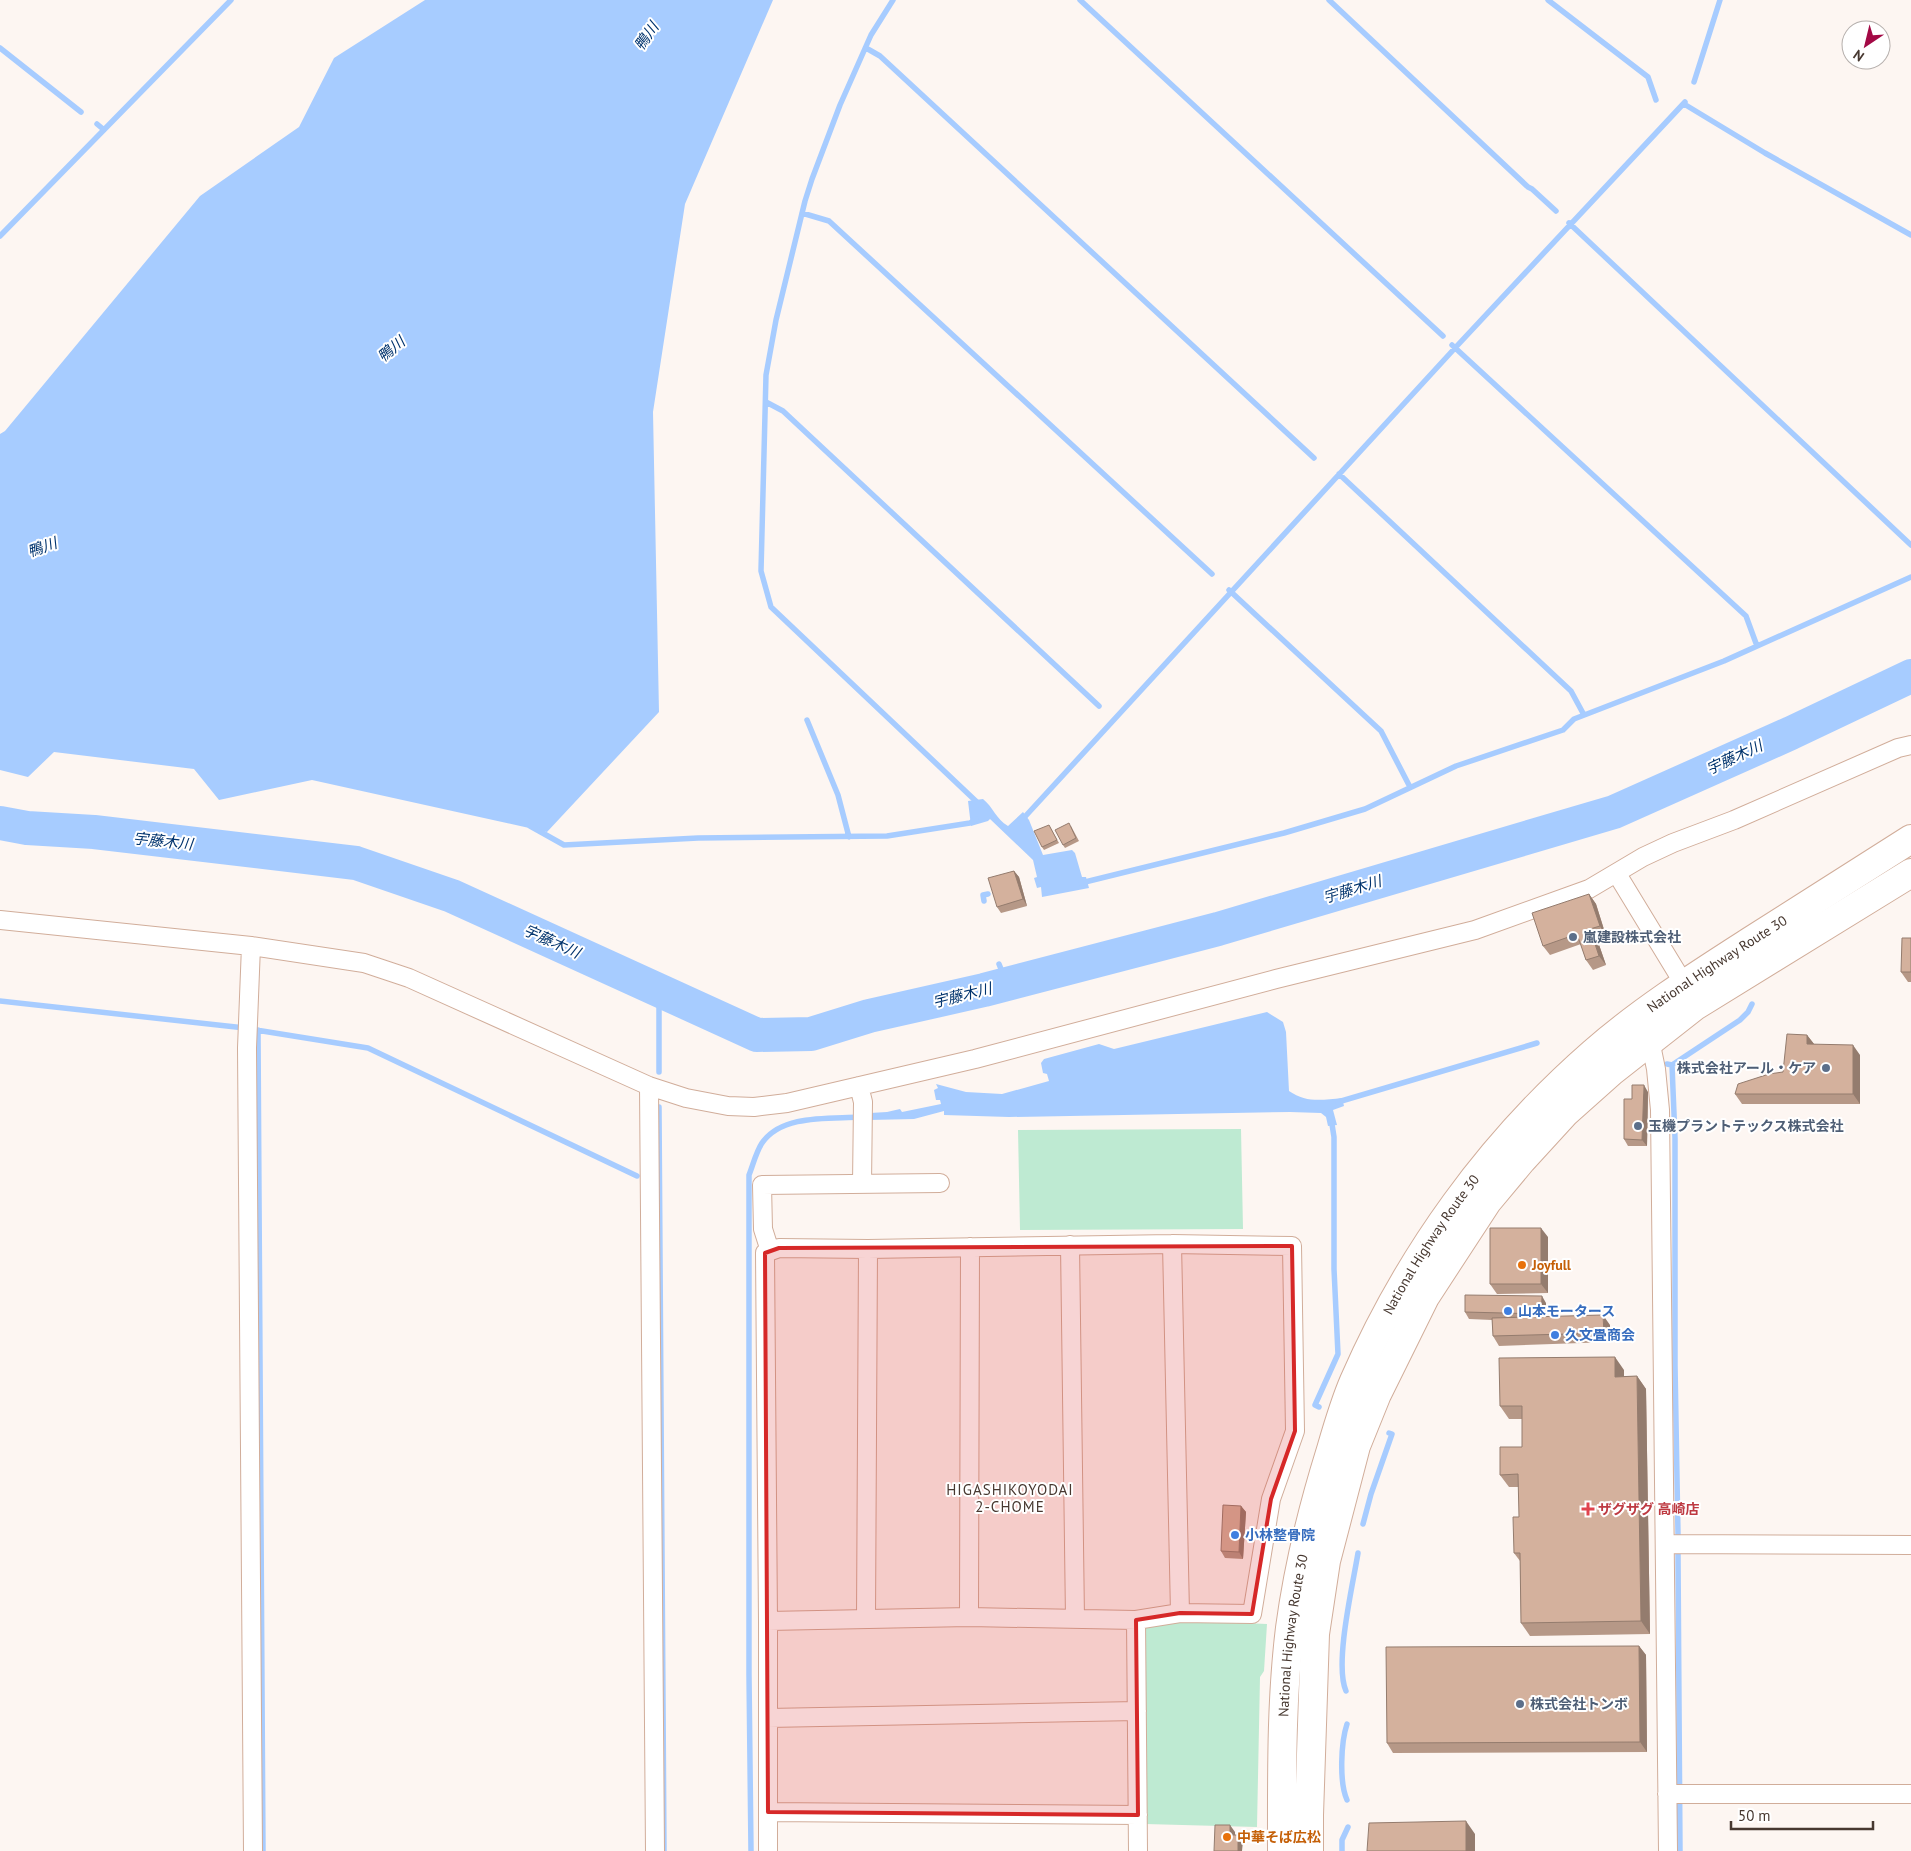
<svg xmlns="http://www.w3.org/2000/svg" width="1911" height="1851" font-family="'PT Sans','Noto Sans JP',sans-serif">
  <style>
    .green { fill: #beead2 }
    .water { fill: #a7ccff }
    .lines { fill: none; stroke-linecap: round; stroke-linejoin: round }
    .stream { stroke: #a7ccff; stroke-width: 5.5 }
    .river { stroke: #a7ccff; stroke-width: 34 }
    .minor-casing { stroke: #d1ad9a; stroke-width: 20 }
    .trunk-casing { stroke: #d1ad9a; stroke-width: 30 }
    .minor { stroke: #fff; stroke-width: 18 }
    .trunk { stroke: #fff; stroke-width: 28 }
    .wall { fill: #b69887 }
    .shaded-wall { fill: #947c6e }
    .building { fill: #d4b19d; stroke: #947c6e }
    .marked { fill: #d62828; fill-opacity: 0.2; stroke: #d62828; stroke-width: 4; stroke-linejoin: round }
    .service-dot { fill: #5c6f8a; stroke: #fff; stroke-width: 2 }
    .food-dot { fill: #e8710a; stroke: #fff; stroke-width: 2 }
    .shop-dot { fill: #3f7fe0; stroke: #fff; stroke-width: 2 }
    .health-dot { fill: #e0444e; stroke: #fff; stroke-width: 2 }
    .labels { text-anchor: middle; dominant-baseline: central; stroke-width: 4; stroke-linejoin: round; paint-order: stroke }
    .service-label { font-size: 14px; font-weight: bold; fill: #4e5e75; stroke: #fff; text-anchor: start }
    .street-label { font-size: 14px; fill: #473830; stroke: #fff }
    .food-label { font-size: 14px; font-weight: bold; fill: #c56008; stroke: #fff; text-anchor: start }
    .shop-label { font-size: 14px; font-weight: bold; fill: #366cbe; stroke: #fff; text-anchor: start }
    .health-label { font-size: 14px; font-weight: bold; fill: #be3a42; stroke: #fff; text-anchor: start }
    .water-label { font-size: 15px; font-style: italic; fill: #01336d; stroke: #fff }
    .neighbourhood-label { font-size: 15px; letter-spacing: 1px; fill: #473830; stroke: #fff }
  </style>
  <rect width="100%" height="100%" fill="#fdf6f2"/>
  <!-- green -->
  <path class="green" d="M1241 1129 1243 1229 1020 1230 1018 1130Z
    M1195 1621 1267 1624 1264 1671 1260 1677 1257 1827 1145 1824 1144 1629 1150 1622Z"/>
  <!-- water -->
  <path class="water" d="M425 0H773L685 204 653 412 659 712 547 832 312 780 219 800 194 769 54 752 28 777 0 770V434L5 431 200 196 299 127 334 58Z
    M983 799C993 807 996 819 1008 826L1023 812 1029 820 1043 855 1072 850 1075 853 1082 877H1086L1089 888 1042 897 1041 887 1037 888 1034 878 1037 877 1033 860 990 819 988 821 971 826 968 801Z
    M1267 1012 1283 1022 1286 1032 1289 1091C1306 1103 1322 1100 1342 1098L1344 1106 1333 1110 1337 1125 1328 1126 1326 1117 1321 1113 1290 1112 1009 1117 944 1115V1111L914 1119 869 1120 870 1113 887 1112 900 1109 902 1112 941 1104 940 1100H936L934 1090 938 1088 936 1084 966 1092 1002 1094 1049 1081 1047 1074 1043 1073 1041 1063 1044 1059 1099 1044 1114 1049Z"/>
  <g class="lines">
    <!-- stream -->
    <path class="stream" d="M893 0 871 35 840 105 812 179 805 201 776 320 766 375 761 571 771 607 980 805
      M1080 0 1443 336
      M1329 0 1528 187 1532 189 1556 211
      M1548 0 1648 77 1656 100
      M0 48 81 112
      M866 48 880 56 1314 458
      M1694 82 1720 0
      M1684 104 1765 153 1911 235
      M97 124 103 129
      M802 213 829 221 1212 574
      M1569 223 1911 545
      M0 236 231 0
      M1452 345 1746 616 1757 646
      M766 402 783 411 1099 706
      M1339 474 1571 691 1584 715
      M1229 590 1381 731 1410 787
      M807 720 838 795 849 837
      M1021 821 1455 348 1685 102
      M530 826 564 845 698 838 887 836 970 823 976 819
      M1081 883 1284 833 1365 809 1456 766 1563 730 1574 719 1724 661 1911 577
      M984 901 983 895 988 894
      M999 964 1007 984
      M659 991V1072
      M0 1001 245 1028
      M256 1030 368 1048 637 1176
      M258 1030 263 1851
      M1667 1064 1672 1065 1740 1020 1748 1012 1752 1004
      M1672 1065 1675 1138V1365L1678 1534
      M1338 1102 1537 1043
      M659 1107 664 1851
      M1319 1407 1315 1405 1338 1354 1334 1269V1137L1331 1118
      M1363 1524 1371 1494 1392 1434 1389 1433
      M1678 1554 1680 1851
      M1346 1691C1334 1664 1353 1584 1358 1553
      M1347 1724C1341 1742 1339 1782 1347 1800
      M751 1851 749 1675V1175C753 1165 756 1152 762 1143 782 1114 829 1119 860 1117
      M1342 1851V1840L1348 1827"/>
    <!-- river -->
    <path class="river" d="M0 823 27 828 94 832 356 863 452 896 757 1035 811 1034 869 1016 984 990 1218 929 1614 812 1791 733 1911 676"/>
    <!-- minor casing -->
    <g class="minor-casing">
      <path id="minor" d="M1617 874 1684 984
        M0 920 251 946 364 963 409 978 649 1086 686 1098 728 1106 754 1107 787 1103 975 1059 1276 979 1475 930 1589 889 1643 857 1673 843 1734 820 1898 748 1911 745
        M251 946 247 1048 253 1851
        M1650 1040 1656 1069 1660 1110 1668 1851
        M649 1086 655 1851
        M859 1086 863 1102 862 1184
        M1172 1244 1180 1613
        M1070 1245 1075 1619
        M770 1251 763 1229 762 1185 940 1183
        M1665 1544 1911 1545
        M969 1617 970 1247
        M866 1619 868 1249
        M1136 1620 1138 1851
        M768 1718 1137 1711
        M1667 1794H1911
        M768 1812 1138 1815
        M768 1851V1621L765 1253 779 1248 868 1249 1172 1244 1292 1246 1295 1431 1271 1499 1252 1614 1180 1613 1136 1620 969 1617 768 1621"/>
    </g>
    <!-- trunk casing -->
    <g class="trunk-casing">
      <g id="trunk">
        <path id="s1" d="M1282 1851C1282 1777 1281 1701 1290 1628 1298 1568 1312 1511 1330 1453 1337 1429 1344 1404 1354 1381 1409 1255 1490 1143 1593 1053 1641 1011 1696 976 1749 942 1803 908 1857 873 1911 839"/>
        <path d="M1309 1851V1815L1315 1634 1326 1561 1356 1446 1377 1394 1425 1297 1487 1202 1522 1160 1565 1113 1611 1072 1695 1006 1911 873"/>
      </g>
    </g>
    <!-- minor -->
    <use href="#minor" class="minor"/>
    <!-- trunk -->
    <use href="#trunk" class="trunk"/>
  </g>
  <!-- wall -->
  <path class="wall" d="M1049 825 1059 843 1044 850 1042 847Z
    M1071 826 1079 841 1065 848 1063 845Z
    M1014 871 1019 877 1027 906 1001 913 997 907Z
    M1589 894 1596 904 1606 936 1597 939 1606 965 1593 970 1586 960 1581 944 1550 955 1543 946Z
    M1911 938V982H1908L1901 972Z
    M1807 1035 1814 1044 1860 1055V1104H1742L1735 1094 1783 1072Z
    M1648 1092 1647 1146H1628L1624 1139 1632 1099Z
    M1548 1237V1293L1497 1294 1490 1284Z
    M1546 1303V1317L1610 1325V1342L1499 1346 1493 1336 1492 1320 1469 1319 1465 1312Z
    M1624 1370V1376H1637L1646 1389 1650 1634 1530 1636 1521 1623 1520 1561 1514 1553 1519 1517V1487H1509L1500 1475 1522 1447V1419H1509L1500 1406Z
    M1241 1506 1246 1512 1243 1559 1225 1558 1221 1551Z
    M1639 1646 1646 1655 1647 1752 1393 1753 1387 1743Z"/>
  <!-- shaded-wall -->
  <path class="shaded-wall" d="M1014 871 1019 877 1027 906 1023 899Z
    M1589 894 1596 904 1606 936 1600 926Z
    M1590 929 1597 939 1606 965 1599 956Z
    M1807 1035 1814 1044H1807Z
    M1853 1045 1860 1055V1104L1853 1094Z
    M1644 1085 1648 1092 1647 1146 1642 1140Z
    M1541 1228 1548 1237V1293L1541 1284Z
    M1542 1296 1546 1303V1321L1541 1314Z
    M1603 1315 1610 1325V1342L1604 1333Z
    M1615 1357 1624 1370V1390L1615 1377Z
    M1637 1376 1646 1389 1650 1634 1641 1621Z
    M1241 1506 1246 1512 1243 1559 1239 1552Z
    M1639 1646 1646 1655 1647 1752 1640 1742Z
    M1466 1821 1475 1834V1851H1466Z
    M1230 1825 1235 1832V1841L1230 1835Z
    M1238 1835 1243 1841 1242 1851H1238Z"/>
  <!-- building -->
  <path class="building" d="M1069 823 1076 838 1063 845 1055 830Z
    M1049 825 1057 840 1042 847 1034 831Z
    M1014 871 1023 899 997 907 988 878Z
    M1589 894 1600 926 1590 929 1599 956 1586 960 1577 934 1543 946 1532 913Z
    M1902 938H1911V972H1901Z
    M1787 1034 1807 1035V1044L1853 1045V1094H1735L1738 1084 1769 1074 1783 1072Z
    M1632 1085H1644L1642 1140 1624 1139V1099H1632Z
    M1490 1228H1541V1284H1490Z
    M1465 1295 1542 1296 1541 1314 1465 1312Z
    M1603 1315 1604 1333 1493 1336 1492 1318Z
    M1615 1357V1377L1637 1376 1641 1621 1521 1623 1520 1553H1514L1513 1517H1519L1518 1474 1500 1475V1447H1522V1406H1500L1499 1358Z
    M1223 1505 1241 1506 1239 1552 1221 1551Z
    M1639 1646 1640 1742 1387 1743 1386 1647Z
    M1466 1821V1851H1367L1369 1823Z
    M1215 1825H1230V1835H1238V1851H1214Z"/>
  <!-- marked area -->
  <path class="marked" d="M1292 1246 1295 1431 1271 1499 1252 1614 1180 1613 1136 1620 1138 1815 768 1812 765 1253 779 1248Z"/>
  <!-- markers -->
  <g class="service-dot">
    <circle cx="1573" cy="937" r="5"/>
    <circle cx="1826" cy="1068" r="5"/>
    <circle cx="1638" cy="1126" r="5"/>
    <circle cx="1520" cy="1704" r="5"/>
  </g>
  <g class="food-dot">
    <circle cx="1522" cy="1265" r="5"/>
    <circle cx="1227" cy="1837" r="5"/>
  </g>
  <g class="shop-dot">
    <circle cx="1508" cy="1311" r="5"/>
    <circle cx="1555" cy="1335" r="5"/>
    <circle cx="1235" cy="1535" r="5"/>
  </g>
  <path class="health-dot" d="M1585.5 1501.5h5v5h5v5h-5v5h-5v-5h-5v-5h5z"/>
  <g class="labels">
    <!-- service labels -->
    <g class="service-label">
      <text x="1583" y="937">嵐建設株式会社</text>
      <text x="1816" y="1068" text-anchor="end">株式会社アール・ケア</text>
      <text x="1648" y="1126">玉機プラントテックス株式会社</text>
      <text x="1530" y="1704">株式会社トンボ</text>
    </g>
    <!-- street labels -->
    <g class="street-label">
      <text stroke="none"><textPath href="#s1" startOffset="1041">National Highway Route 30</textPath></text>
      <text stroke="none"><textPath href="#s1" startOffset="636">National Highway Route 30</textPath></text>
      <text stroke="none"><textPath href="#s1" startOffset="216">National Highway Route 30</textPath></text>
    </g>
    <!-- food labels -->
    <g class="food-label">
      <text x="1532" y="1265">Joyfull</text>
      <text x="1237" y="1837">中華そば広松</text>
    </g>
    <!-- shop labels -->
    <g class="shop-label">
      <text x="1518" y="1311">山本モータース</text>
      <text x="1565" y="1335">久文畳商会</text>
      <text x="1245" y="1535">小林整骨院</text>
    </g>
    <!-- health labels -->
    <g class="health-label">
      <text x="1598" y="1509">ザグザグ 高崎店</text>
    </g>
    <!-- water labels -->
    <g class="water-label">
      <text transform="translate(646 36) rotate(-55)">鴨川</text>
      <text transform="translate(391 349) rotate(-40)">鴨川</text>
      <text transform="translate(42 547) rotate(-20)">鴨川</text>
      <text transform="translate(1734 757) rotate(-25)">宇藤木川</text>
      <text transform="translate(163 841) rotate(6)">宇藤木川</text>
      <text transform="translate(1352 889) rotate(-17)">宇藤木川</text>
      <text transform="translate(552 941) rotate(24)">宇藤木川</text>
      <text transform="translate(962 995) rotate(-14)">宇藤木川</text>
    </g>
    <!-- neighbourhood labels -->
    <g class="neighbourhood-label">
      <text x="1010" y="1489">HIGASHIKOYODAI<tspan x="1010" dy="17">2-CHOME</tspan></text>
    </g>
  </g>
  <!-- north arrow -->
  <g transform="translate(1866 45) rotate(215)"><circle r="24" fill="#ffffff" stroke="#b5afac"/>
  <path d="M0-4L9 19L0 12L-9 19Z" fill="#a30945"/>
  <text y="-8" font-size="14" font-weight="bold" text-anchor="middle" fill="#473830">N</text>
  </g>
  <!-- scale -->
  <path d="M1731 1821v8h142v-8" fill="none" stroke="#473830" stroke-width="2.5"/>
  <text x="1738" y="1821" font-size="15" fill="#473830" stroke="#ffffff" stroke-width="4" paint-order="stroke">50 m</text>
</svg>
